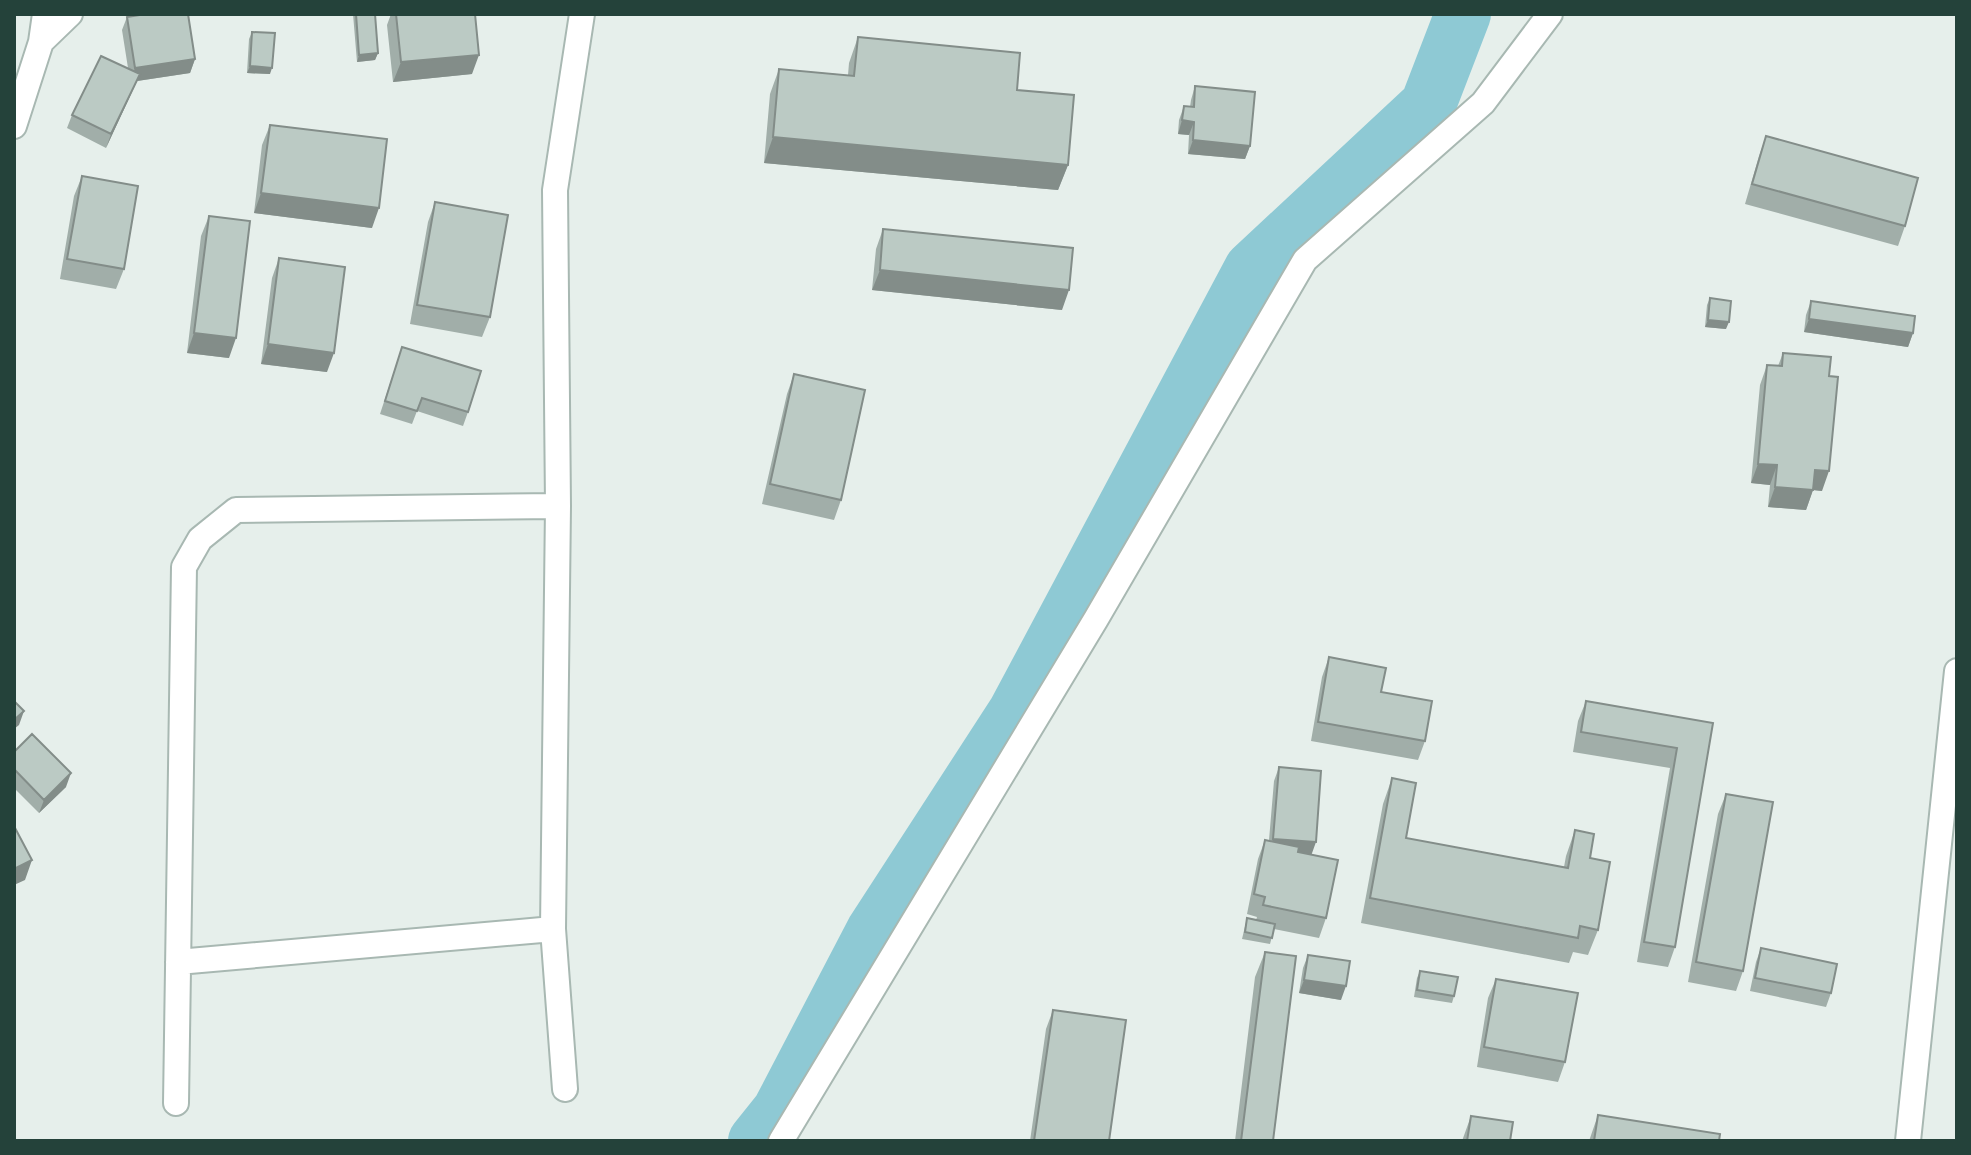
<svg xmlns="http://www.w3.org/2000/svg" width="1971" height="1155" font-family="Ubuntu,sans-serif">
  <style>
    .lines { fill: none; stroke-linecap: round; stroke-linejoin: round }
    .river { stroke: #8ec9d4; stroke-width: 56 }
    .minor-casing { stroke: #a8b8b2; stroke-width: 28 }
    .minor { stroke: #fff; stroke-width: 24 }
    .wall { fill: #a1aea9 }
    .shaded-wall { fill: #838d89 }
    .building { fill: #bbcac4; stroke: #838d89; stroke-width: 2 }
  </style>
  <rect width="100%" height="100%" fill="#e6efeb"/>
  <g class="lines">
    <!-- river -->
    <path class="river" d="M756 1141 780 1111 874 931 1016 712 1252 269 1428 105 1463 14"/>
    <!-- minor casing -->
    <g class="minor-casing">
      <path id="minor" d="M41 42 70 14
        M14 126 41 42 45 14
        M178 962 553 929
        M565 1089 553 929 558 506 555 190 582 14
        M176 1103 184 567 200 539 236 510 558 506
        M781 1141 1096 619 1305 260 1483 103 1550 14
        M1908 1141 1957 671"/>
    </g>
    <!-- minor -->
    <use href="#minor" class="minor"/>
  </g>
  <!-- wall -->
  <path class="wall" d="M353 14H375L378 53 375 60 357 62Z
    M391 14H475L472 74 393 82 387 25Z
    M127 17 195 59 190 73 137 81 106 148 67 128 72 115 128 68 122 30Z
    M252 32 270 74 247 73 249 39Z
    M858 37 1017 90 1068 165 1058 190 764 163 770 94 779 69 848 75 849 63Z
    M1195 86 1250 146 1245 159 1188 154 1189 135 1178 134 1179 120 1184 106 1190 107 1191 100Z
    M270 125 372 228 254 213 262 145Z
    M1766 136 1905 226 1898 246 1745 204 1759 156Z
    M82 176 124 269 116 289 60 279 74 196Z
    M435 202 490 317 482 337 410 324 428 222Z
    M209 216 229 358 187 353 201 236Z
    M883 229 1062 310 872 290 876 249Z
    M279 258 327 372 261 364 272 278Z
    M1710 298 1726 329 1705 327 1707 305Z
    M1811 301 1913 333 1908 347 1804 332 1806 315Z
    M402 347 468 412 463 426 417 411 412 424 380 414Z
    M1783 353 1822 491 1813 490 1806 510 1768 507 1770 485 1751 483 1760 385 1767 365 1778 366Z
    M794 374 841 500 834 520 762 504 787 394Z
    M1329 657 1381 692 1425 741 1418 760 1311 741 1322 677Z
    M1586 701 1713 723 1675 947 1668 967 1637 962 1670 768 1573 752 1578 721Z
    M14 752 66 787 39 813 14 788Z
    M1279 767 1311 854 1326 918 1319 938 1274 929 1270 944 1242 939 1247 918 1256 920 1257 917 1247 914 1258 859 1265 840H1269L1274 781Z
    M1392 778 1406 838 1564 867 1566 856 1575 830 1590 858 1598 930 1588 955 1573 952 1569 963 1361 923 1383 804Z
    M1726 794 1743 971 1736 991 1688 982 1718 814Z
    M1761 948 1831 993 1826 1007 1750 991 1756 962Z
    M1265 952 1273 1141H1235L1255 977Z
    M1308 955 1341 1000 1299 993 1303 968Z
    M1420 971 1454 996 1452 1003 1414 997 1417 978Z
    M1496 979 1565 1062 1558 1082 1477 1067 1488 998Z
    M1053 1010 1109 1141H1030L1046 1029Z
    M1598 1115 1719 1141H1589Z
    M1471 1116 1510 1141H1462Z"/>
  <!-- shaded-wall -->
  <path class="shaded-wall" d="M378 53 375 60 357 62 359 55Z
    M479 55 472 74 393 82 401 62Z
    M195 59 190 73 137 81 106 148 135 68Z
    M250 66 272 68 270 74 247 73Z
    M1182 120 1194 122 1189 135 1178 134Z
    M773 137 1068 165 1058 190 764 163Z
    M1193 140 1250 146 1245 159 1188 154Z
    M261 193 379 208 372 228 254 213Z
    M880 270 1069 290 1062 310 872 290Z
    M1809 319 1913 333 1908 347 1804 332Z
    M1708 320 1729 322 1726 329 1705 327Z
    M194 333 236 338 229 358 187 353Z
    M268 344 334 353 327 372 261 364Z
    M1758 464 1777 465 1770 485 1751 483Z
    M1815 470 1829 471 1822 491 1813 490 1806 510 1768 507 1775 487Z
    M24 711 19 725 14 729V720Z
    M71 773 66 787 39 813 44 800Z
    M1273 839 1316 842 1311 856 1268 852Z
    M32 860 25 880 14 885V869Z
    M1304 980 1346 986 1341 1000 1299 993Z"/>
  <!-- building -->
  <path class="building" d="M146 14H188L195 59 135 68 127 17Z
    M356 14H375L378 53 359 55Z
    M396 14H475L479 55 401 62Z
    M252 32 275 33 272 68 250 66Z
    M858 37 1020 53 1017 90 1074 95 1068 165 773 137 779 69 854 76Z
    M101 56 140 74 111 134 72 115Z
    M1195 86 1255 92 1250 146 1193 140 1194 122 1182 120 1184 106 1194 107Z
    M270 125 387 139 379 208 261 193Z
    M1766 136 1918 178 1905 226 1752 184Z
    M82 176 138 186 124 269 67 259Z
    M435 202 508 215 490 317 417 305Z
    M209 216 250 221 236 338 194 333Z
    M883 229 1073 248 1069 290 880 270Z
    M279 258 345 267 334 353 268 344Z
    M1710 298 1731 301 1729 322 1708 320Z
    M1811 301 1915 316 1913 333 1809 319Z
    M402 347 481 371 468 412 422 398 417 411 385 401Z
    M1783 353 1831 357 1829 376 1838 377 1829 471 1815 470 1813 490 1775 487 1777 465 1758 464 1767 365 1782 366Z
    M794 374 865 390 841 500 770 484Z
    M1329 657 1386 668 1381 692 1432 701 1425 741 1318 722Z
    M14 701 24 711 14 720Z
    M1586 701 1713 723 1675 947 1644 942 1677 748 1581 732Z
    M32 734 71 773 44 800 14 769V752Z
    M1279 767 1321 771 1316 842 1273 839Z
    M1392 778 1416 783 1406 838 1568 868 1575 830 1594 834 1590 858 1610 862 1598 930 1580 926 1578 938 1370 898Z
    M1726 794 1773 802 1743 971 1696 962Z
    M14 826 32 860 14 869Z
    M1265 840 1299 847 1298 852 1338 860 1326 918 1263 905 1265 897 1254 894Z
    M1247 918 1275 924 1272 938 1245 932Z
    M1761 948 1837 964 1831 993 1755 978Z
    M1265 952 1296 956 1273 1141H1241Z
    M1308 955 1350 961 1346 986 1304 980Z
    M1420 971 1458 977 1454 996 1417 990Z
    M1496 979 1578 993 1565 1062 1484 1047Z
    M1053 1010 1126 1020 1109 1141H1034Z
    M1598 1115 1720 1134 1719 1141H1594Z
    M1471 1116 1513 1122 1510 1141H1467Z"/>
  <!-- border -->
  <rect width="1971" height="1155" fill="none" stroke="#24423a" stroke-width="32"/>
</svg>
